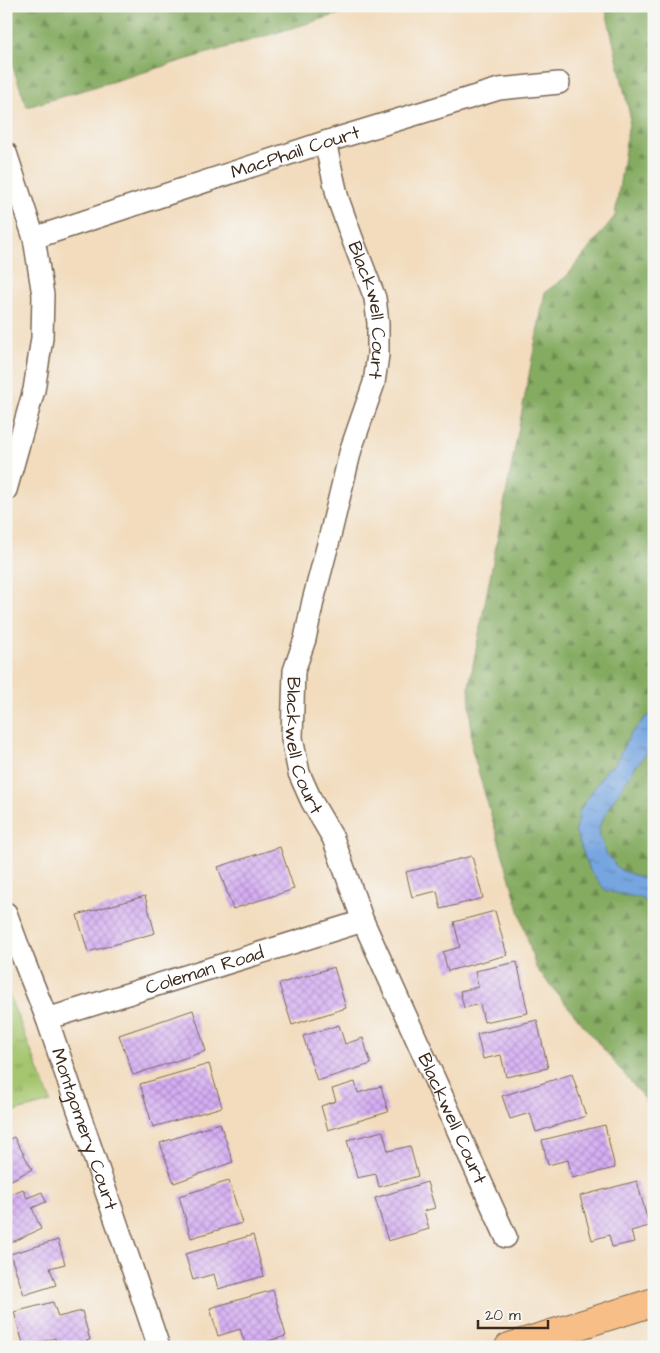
<svg xmlns="http://www.w3.org/2000/svg" width="660" height="1353" font-family="'Architects Daughter',sans-serif">
  <style>
    .forest { fill: url(#forest-firs); stroke: #606a40 }
    .park { fill: url(#park-tufts); stroke: #707846 }
    .water { fill: url(#water-ripples); stroke: #58687f }
    .building { fill: url(#building-cross-hatch) }
    .lines { fill: none; stroke-linecap: round; stroke-linejoin: round }
    .minor-casing { stroke: #7b6856; stroke-width: 24 }
    .primary-casing { stroke: #7b6856; stroke-width: 30 }
    .minor { stroke: #fff; stroke-width: 21 }
    .primary { stroke: #f7be87; stroke-width: 28 }
    .labels { text-anchor: middle; dominant-baseline: central; stroke-width: 4; stroke-linejoin: round; paint-order: stroke }
    .street-label { font-size: 19px; fill: #3b2a1e; stroke: #f6f6f2 }
  </style>
  <defs>
    <pattern id="forest-firs" width="22" height="20" patternUnits="userSpaceOnUse" patternTransform="scale(1.25)"><rect width="22" height="20" fill="#84ab61"/><path d="M5 1l3.5 6h-7zM16 11l3.5 6h-7z" fill="#6d8b4f"/></pattern>
    <pattern id="park-tufts" width="24" height="20" patternUnits="userSpaceOnUse" patternTransform="scale(1.25)"><rect width="24" height="20" fill="#a5c66e"/><path d="M3 7l-1-3M5 7V3M7 7l1-3M15 17l-1-3M17 17v-4M19 17l1-3" fill="none" stroke="#88a15a"/></pattern>
    <pattern id="water-ripples" width="26" height="14" patternUnits="userSpaceOnUse" patternTransform="scale(1.25)"><rect width="26" height="14" fill="#76a5e0"/><path d="M2 4q2-2 4 0t4 0M15 11q2-2 4 0t4 0" fill="none" stroke="#6287b5"/></pattern>
    <pattern id="building-cross-hatch" width="8" height="8" patternUnits="userSpaceOnUse" patternTransform="scale(1.25)"><rect width="8" height="8" fill="#d5adf4"/><path d="M0 0l8 8M0 8l8-8" fill="none" stroke="#ae8dc5"/></pattern>
  </defs>
  <rect width="100%" height="100%" fill="#f6f6f2"/>
  <filter id="ink" filterUnits="userSpaceOnUse"><feTurbulence type="fractalNoise" baseFrequency=".02" numOctaves="2"/><feDisplacementMap in="SourceGraphic" scale="10" xChannelSelector="R" yChannelSelector="G"/><feConvolveMatrix kernelMatrix="1 2 1 2 8 2 1 2 1" color-interpolation-filters="sRGB"/></filter>
  <filter id="wash" filterUnits="userSpaceOnUse"><feTurbulence type="fractalNoise" baseFrequency=".0096" numOctaves="4" result="noise"/><feDisplacementMap in="SourceGraphic" scale="20" xChannelSelector="R" yChannelSelector="G"/><feGaussianBlur stdDeviation="1.12" result="paint"/><feColorMatrix in="noise" values="0 0 0 0 0 0 0 0 0 0 0 0 0 0 0 0 0 1.4 0 .05"/><feComposite in="paint" operator="in"/></filter>
  <g filter="url(#wash)">
    <rect width="100%" height="100%" fill="#f2dcbd"/>
    <!-- forest -->
    <path class="forest" d="M6 6H366L27 107 6 48Z
      M605 6H654V1110L536 968 472 750 469 686 545 292 566 277 615 216 630 116Z"/>
    <!-- park -->
    <path class="park" d="M6 987 51 1102 6 1114Z"/>
    <!-- water -->
    <path class="water" d="M654 712V744L636 766 610 805 599 827 600 838 607 855 620 870 654 882V907L641 898 606 891 589 869 575 830 580 810 607 769 615 764 629 736 645 718Z"/>
    <g id="blocks">
      <!-- building -->
      <path class="building" d="M280 847 294 889 233 909 218 867Z
        M472 856 483 898 441 909 437 891 412 897 406 872Z
        M145 896 155 933 88 952 77 915Z
        M495 911 507 955 448 971 443 952 460 947 454 922Z
        M517 962 528 1013 484 1022 480 1004 464 1008 460 991 478 987 475 971Z
        M334 967 346 1008 292 1025 279 984Z
        M193 1010 206 1051 133 1075 119 1035Z
        M537 1020 548 1068 506 1077 501 1055 483 1059 477 1034Z
        M339 1025 345 1044 363 1038 371 1064 317 1081 303 1036Z
        M209 1064 222 1107 153 1127 140 1084Z
        M572 1074 586 1116 536 1132 530 1113 510 1119 502 1096Z
        M355 1082 358 1093 381 1086 388 1112 328 1130 321 1106 336 1101 332 1089Z
        M220 1123 233 1162 174 1183 160 1143Z
        M605 1125 615 1168 572 1178 568 1160 548 1165 542 1140Z
        M383 1131 388 1151 410 1146 418 1176 379 1187 376 1174 357 1178 347 1140Z
        M14 1137 32 1169 6 1183V1141Z
        M229 1181 242 1223 191 1238 179 1196Z
        M637 1181 649 1226 631 1231 634 1242 612 1247 609 1235 592 1240 580 1196Z
        M427 1182 435 1208 424 1211 429 1229 388 1241 375 1198Z
        M23 1189 27 1198 42 1192 46 1202 32 1208 41 1229 8 1244 6 1240V1196Z
        M253 1235 264 1276 218 1289 214 1274 193 1280 185 1254Z
        M58 1240 65 1264 50 1268 56 1285 24 1295 10 1254Z
        M273 1290 286 1336 247 1347H246L240 1329 218 1336 210 1308Z
        M53 1302 58 1317 82 1311 90 1340 64 1347H58L55 1338 24 1347 14 1312Z"/>
    </g>
  </g>
  <g filter="url(#ink)">
    <use href="#blocks" fill-opacity="0" stroke="#7b6856" stroke-width="1"/>
    <g class="lines">
      <!-- minor casing -->
      <g class="minor-casing">
        <g id="minor">
          <path id="s1" d="M325 142 338 199 352 238 375 298 378 323V355L374 383 351 449 328 544 313 601 305 639 294 671 292 738 299 773 312 802 333 838 363 921 506 1237"/>
          <path d="M6 153 34 238 43 295 42 338 34 390 6 490"/>
          <path id="s2" d="M34 238 325 142 499 89 559 83"/>
          <path id="s3" d="M6 913 20 951 47 1019 159 1347"/>
          <path id="s4" d="M47 1019 363 921"/>
        </g>
      </g>
      <!-- primary casing -->
      <g class="primary-casing">
        <path id="primary" d="M509 1347 654 1302"/>
      </g>
      <!-- minor -->
      <use href="#minor" class="minor"/>
      <!-- primary -->
      <use href="#primary" class="primary"/>
    </g>
  </g>
  <g class="labels">
    <!-- street labels -->
    <g class="street-label">
      <text stroke="none"><textPath href="#s2" startOffset="275">MacPhail Court</textPath></text>
      <text stroke="none"><textPath href="#s1" startOffset="175">Blackwell Court</textPath></text>
      <text stroke="none"><textPath href="#s1" startOffset="625">Blackwell Court</textPath></text>
      <text stroke="none"><textPath href="#s4" startOffset="165">Coleman Road</textPath></text>
      <text stroke="none"><textPath href="#s1" startOffset="1030">Blackwell Court</textPath></text>
      <text stroke="none"><textPath href="#s3" startOffset="230">Montgomery Court</textPath></text>
    </g>
  </g>
  <!-- margin -->
  <rect width="660" height="1353" fill="none" stroke="#f6f6f2" stroke-width="25"/>
  <!-- scale -->
  <path d="M478 1320v8h70v-8" fill="none" stroke="#3b2a1e" stroke-width="2.5"/>
  <text x="485" y="1320" font-size="15" fill="#3b2a1e" stroke="#f6f6f2" stroke-width="4" paint-order="stroke">20 m</text>
</svg>
